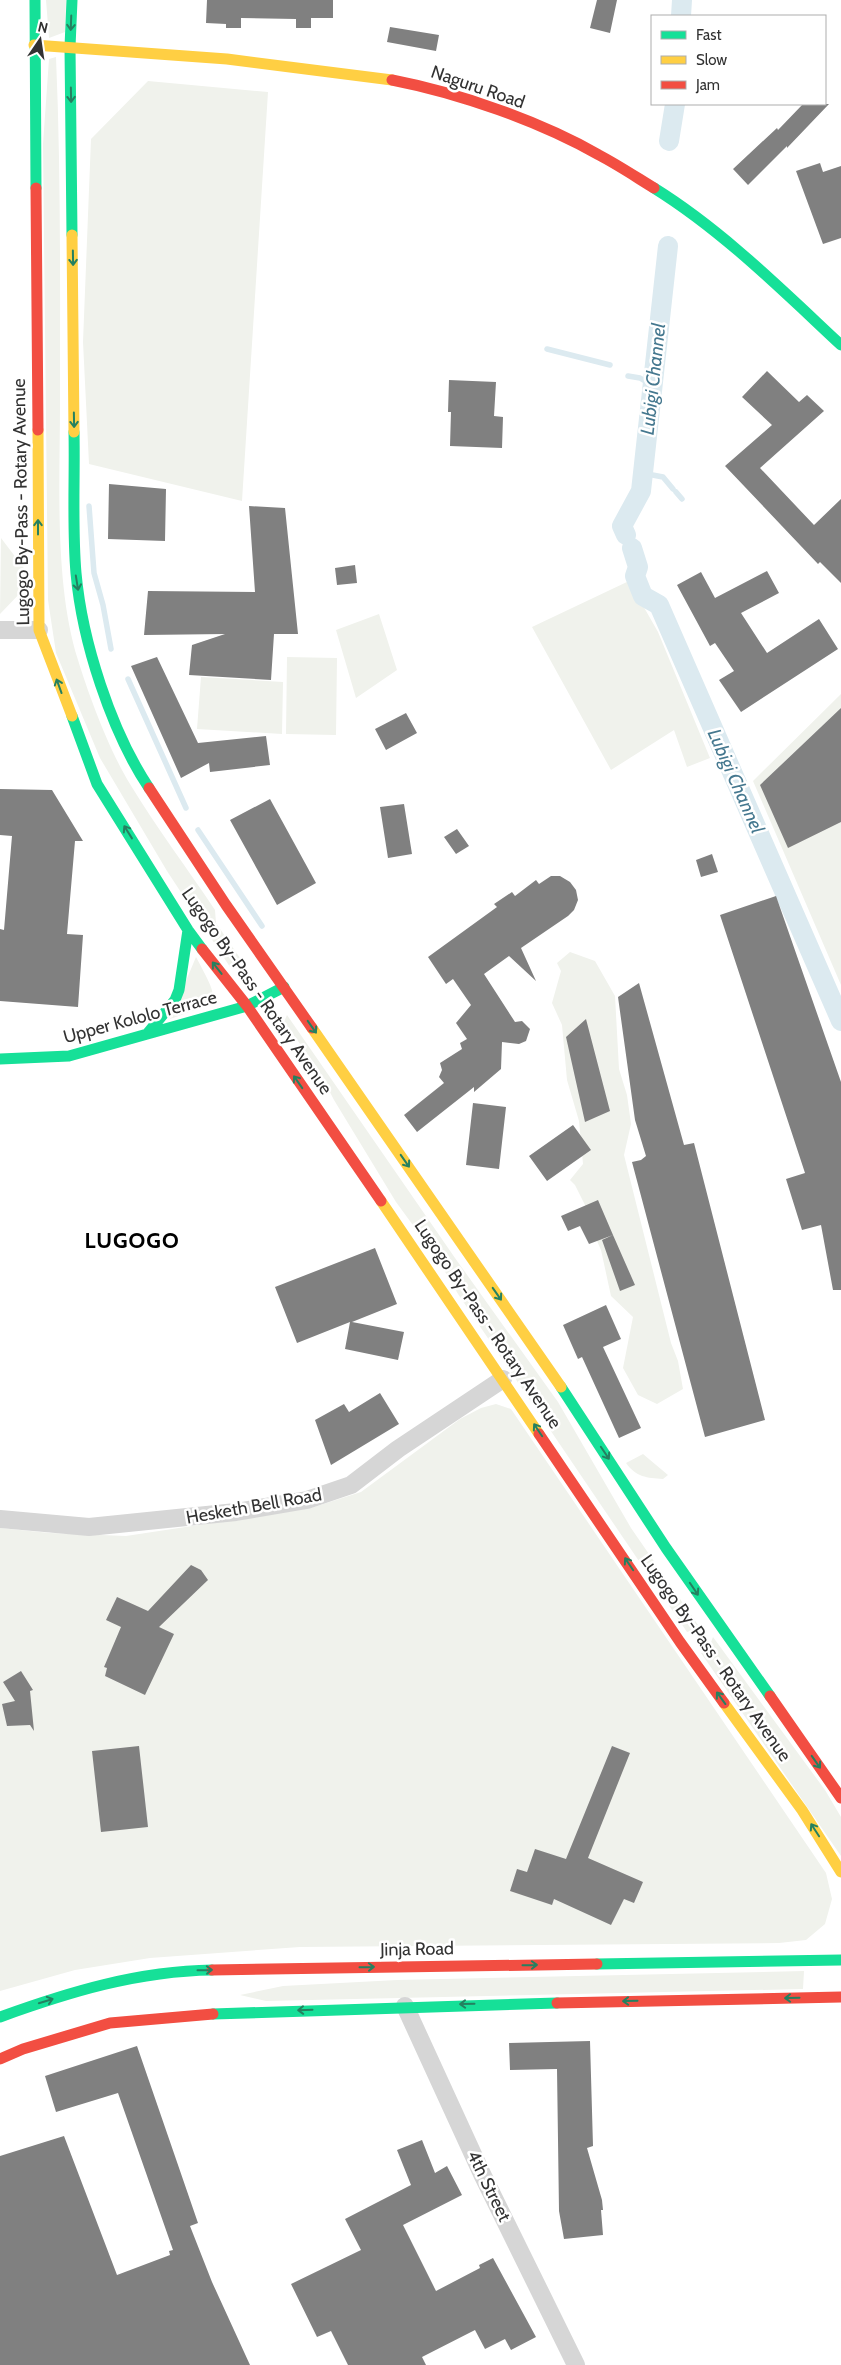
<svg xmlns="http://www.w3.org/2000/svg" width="841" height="2365" font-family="Cabin,sans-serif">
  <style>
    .green { fill: #f0f2ec }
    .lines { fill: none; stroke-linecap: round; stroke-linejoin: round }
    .stream { stroke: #dceaf0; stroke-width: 5.5 }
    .canal { stroke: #dceaf0; stroke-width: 20 }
    .building { fill: #808080 }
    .street { stroke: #d6d6d6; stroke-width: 18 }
    .fast { stroke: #16e098; stroke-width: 11 }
    .slow { stroke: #ffcf43; stroke-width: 11 }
    .jam { stroke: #f24e42; stroke-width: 11 }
    .oneway { stroke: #258060 }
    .labels { text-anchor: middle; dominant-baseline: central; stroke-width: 5; stroke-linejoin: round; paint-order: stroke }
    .street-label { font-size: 18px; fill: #323232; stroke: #fff }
    .water-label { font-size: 19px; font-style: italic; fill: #45788f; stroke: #fff }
    .district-label { font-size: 22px; font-weight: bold; letter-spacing: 1px; fill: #000; stroke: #fff }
  </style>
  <rect width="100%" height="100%" fill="#fff"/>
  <!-- green -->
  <path class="green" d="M46 0H66L65 32 49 38Z
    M56 57C61 172 60 287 60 402 60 482 54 584 78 660 89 696 110 752 130 784 156 827 187 868 215 910L216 923 240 958V965L237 968 230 967 167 871 100 758 56 653 48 600 43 144 49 59Z
    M148 81 268 92 242 501 89 464 83 342 91 139Z
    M1 538 26 571 25 588 0 614Z
    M629 581 658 632 710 758 687 767 674 730 611 770 532 627Z
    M379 614 397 670 356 698 336 630Z
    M287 657 337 658 336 735 286 734Z
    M201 677 283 682 282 734 197 729Z
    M841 694V985L753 781Z
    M570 952 595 961 615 996 619 1069 627 1095 631 1124 624 1155 671 1343 678 1361 683 1389 657 1404 638 1395 623 1368 633 1317 611 1296 601 1250 585 1214V1205L575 1185 570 1180 583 1164 579 1121 567 1080 562 1025 552 1003 561 971 557 963Z
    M196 957C222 1006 221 1001 170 1019Z
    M287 1015 455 1258 558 1402 631 1528 698 1625 695 1630 687 1632 458 1294 437 1258 396 1202 334 1100 317 1067 284 1022Z
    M496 1404 511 1409 826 1873 832 1899 825 1924 806 1940 779 1943 300 1947 150 1958 75 1970 0 1991V1528L50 1533 126 1536 311 1508 361 1492 460 1419 481 1408Z
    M643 1454 668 1475 663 1479C647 1478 636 1477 626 1463Z
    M713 1637 825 1790 841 1817V1856L701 1653 708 1650Z
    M804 1971 803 1989 266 2001 240 1995 283 1986 397 1980Z"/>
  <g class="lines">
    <!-- stream -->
    <path class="stream" d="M547 349 610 365
      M628 376 640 378 653 386
      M642 473 663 477 673 489
      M676 492 682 499
      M89 506 94 573 103 605 111 649
      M128 679 186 808
      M198 830 262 926"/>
    <!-- canal -->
    <path class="canal" d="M681 16 682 0
      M669 141 675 104
      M626 535 622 526 641 491 668 246
      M632 548 638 567 635 576 643 596 659 605 841 1021"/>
  </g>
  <!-- building -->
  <path class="building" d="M207 0H333V18H311V28H296V19L241 18V28H226V24L206 23Z
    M597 0H617L610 33 590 28Z
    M390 27 439 35 436 51 387 42Z
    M803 104H829L787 148V146L748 185 733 169 777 128 778 130Z
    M820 163 823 172 841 166V238L823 244 796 171Z
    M767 371 799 402 807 395 824 411 760 468 814 525 841 499V583L820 562 818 564 725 466 772 425 742 397Z
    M449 380 496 382 494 416 503 417 502 448 450 446 451 412H448Z
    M109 484 166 489 165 541 108 539Z
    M249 506 285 508 298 634H274L271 680 189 675 192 645 225 634 144 635 148 591 255 592Z
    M355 565 357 583 337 585 335 568Z
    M767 571 779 593 741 613 767 653 819 619 838 649 741 712 719 680 734 671 715 643 710 646 677 585 701 572 715 598Z
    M157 657 198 743 266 736 270 765 210 772 209 763 181 778 131 666Z
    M841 708V822L788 848 760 785Z
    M406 713 417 733 386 750 375 729Z
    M0 789 52 790 83 841H75L67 934 83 935 78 1007 0 1001V929L4 930 12 836 0 835Z
    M270 799 316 883 277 905 230 820Z
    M404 804 412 854 388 858 380 807Z
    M457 829 469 846 456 854 444 837Z
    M712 854 718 872 701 877 696 860Z
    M551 876H560L570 882 576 890 578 900 574 910 568 916 521 948 536 981 509 956 484 974 515 1022 522 1021 530 1029 526 1041 519 1044 502 1042 501 1069 474 1092V1087L417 1132 404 1115 444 1083 439 1077 442 1070 440 1063 462 1049 460 1043 467 1039 456 1023 471 1005 453 979 446 984 428 957 497 907 494 904 512 892 515 896 536 880 539 884Z
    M776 896 841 1082V1290H833L821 1225 802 1230 786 1179 805 1173 720 915Z
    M639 983 684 1145 694 1143 765 1420 705 1437 632 1162 641 1160 646 1156 635 1120 618 997Z
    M586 1019 610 1111 585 1122 566 1037Z
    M473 1103 506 1107 499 1169 466 1165Z
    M573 1125 591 1150 547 1181 529 1156Z
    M598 1200 613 1235 589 1244 580 1226 568 1231 561 1216Z
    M613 1235 635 1285 620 1291 602 1240Z
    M375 1248 397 1304 352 1322 404 1332 398 1360 345 1349 350 1322 297 1343 275 1287Z
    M606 1305 621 1339 603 1347 641 1428 619 1438 582 1357 578 1359 563 1325Z
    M380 1393 399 1424 331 1465 315 1420 344 1404 349 1412Z
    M191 1565 201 1570 208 1580 159 1627 174 1634 145 1695 105 1676 107 1668 104 1667 121 1627 106 1620 117 1597 148 1611Z
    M21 1671 33 1690 30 1691 34 1731 30 1725 7 1726 2 1704 15 1701 3 1682Z
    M139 1746 148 1827 101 1832 92 1751Z
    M612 1746 630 1753 588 1858 643 1882 634 1903 624 1899 611 1925 554 1899 552 1905 510 1891 517 1869 527 1872 535 1849 566 1859Z
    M590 2041 593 2146 587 2148 602 2200 603 2210H601L603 2235 564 2239 559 2211 557 2069 510 2070 509 2043Z
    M137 2046 198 2223 190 2226 212 2282 250 2365H0V2156L64 2136 117 2275 170 2255 169 2251 173 2250 118 2093 56 2112 45 2076Z
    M422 2140 435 2173 447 2166 462 2195 403 2225 436 2291 480 2268 479 2265 493 2258 536 2337 511 2350 505 2339 485 2349 475 2330 422 2357 426 2365H348L331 2331 317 2337 291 2284 361 2250 345 2219 411 2185 397 2150Z"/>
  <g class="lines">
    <!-- street -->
    <path class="street" d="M0 630H39
      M0 1519 89 1527 236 1512 307 1500 351 1485 398 1449 503 1379
      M405 2006 482 2174 576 2365"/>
    <!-- fast -->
    <path class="fast" d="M35 0 36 188
      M72 0 70 47 72 235
      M654 188C723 231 782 290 841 345
      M74 432C75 478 72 527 76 573 82 641 111 731 149 788
      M72 716 97 784 188 930 202 949
      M147 1034 175 1000 179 990 188 930
      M0 1059 69 1056 247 1006 284 987
      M561 1387 666 1548 770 1696
      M597 1964 841 1960
      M213 2014 557 2003
      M0 2017C69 1992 138 1971 212 1970"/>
    <!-- slow -->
    <path class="slow" d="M34 45 227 59 392 80
      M72 235 74 432
      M38 430 39 630 72 716
      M312 1028 561 1387
      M381 1201 539 1434
      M724 1703 802 1810 841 1872"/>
    <!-- jam -->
    <path class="jam" d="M392 80C459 93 539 121 599 155 618 165 636 177 654 188
      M36 188 38 430
      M149 788 226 905 312 1028
      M202 949 247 1006 381 1201
      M539 1434 680 1642 724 1703
      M770 1696 841 1798
      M212 1970 597 1964
      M557 2003 841 1997
      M0 2059 23 2049 110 2023 213 2014"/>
  </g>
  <!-- one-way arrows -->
  <defs><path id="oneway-shaft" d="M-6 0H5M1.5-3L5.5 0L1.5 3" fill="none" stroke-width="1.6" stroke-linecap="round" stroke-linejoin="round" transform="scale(1.25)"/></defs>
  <g class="oneway">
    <use href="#oneway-shaft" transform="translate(71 23) rotate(92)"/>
    <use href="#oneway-shaft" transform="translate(71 95) rotate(89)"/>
    <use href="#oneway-shaft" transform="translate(73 258) rotate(89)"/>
    <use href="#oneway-shaft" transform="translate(74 420) rotate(89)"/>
    <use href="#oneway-shaft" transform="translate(38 527) rotate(-90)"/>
    <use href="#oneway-shaft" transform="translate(77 583) rotate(81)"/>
    <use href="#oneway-shaft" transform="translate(59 686) rotate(-110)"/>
    <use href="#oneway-shaft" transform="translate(128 832) rotate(-122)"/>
    <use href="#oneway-shaft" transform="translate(217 968) rotate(-128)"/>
    <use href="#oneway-shaft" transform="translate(312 1027) rotate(55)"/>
    <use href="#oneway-shaft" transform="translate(298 1082) rotate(-125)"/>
    <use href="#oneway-shaft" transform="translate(405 1161) rotate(55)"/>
    <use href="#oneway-shaft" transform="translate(497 1294) rotate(55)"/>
    <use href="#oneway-shaft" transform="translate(538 1430) rotate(-124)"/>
    <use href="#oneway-shaft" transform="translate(605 1453) rotate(56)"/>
    <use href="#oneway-shaft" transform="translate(629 1564) rotate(-124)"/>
    <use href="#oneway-shaft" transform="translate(694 1589) rotate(56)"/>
    <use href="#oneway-shaft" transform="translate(721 1698) rotate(-126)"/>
    <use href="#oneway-shaft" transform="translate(816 1762) rotate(55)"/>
    <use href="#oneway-shaft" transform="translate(815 1830) rotate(-123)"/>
    <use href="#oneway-shaft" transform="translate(530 1965) rotate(-1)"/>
    <use href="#oneway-shaft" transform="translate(367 1967) rotate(-1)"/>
    <use href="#oneway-shaft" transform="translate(205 1970) rotate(-1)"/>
    <use href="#oneway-shaft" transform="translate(792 1998) rotate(179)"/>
    <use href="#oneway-shaft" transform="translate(46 2001) rotate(-17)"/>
    <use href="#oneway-shaft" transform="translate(630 2001) rotate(179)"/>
    <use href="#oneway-shaft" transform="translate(467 2004) rotate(179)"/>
    <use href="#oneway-shaft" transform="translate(305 2010) rotate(178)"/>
  </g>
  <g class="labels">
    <!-- street labels -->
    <g class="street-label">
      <text transform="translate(478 87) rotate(19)">Naguru Road</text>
      <text transform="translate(21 502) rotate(-91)">Lugogo By-Pass - Rotary Avenue</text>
      <text transform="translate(257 991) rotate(55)">Lugogo By-Pass - Rotary Avenue</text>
      <text transform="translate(140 1017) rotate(-15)">Upper Kololo Terrace</text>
      <text transform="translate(488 1324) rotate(56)">Lugogo By-Pass - Rotary Avenue</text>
      <text transform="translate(254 1506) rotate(-10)">Hesketh Bell Road</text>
      <text transform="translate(716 1658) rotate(55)">Lugogo By-Pass - Rotary Avenue</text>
      <text transform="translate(417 1949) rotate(-1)">Jinja Road</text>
      <text transform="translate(489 2186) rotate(64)">4th Street</text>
    </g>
    <!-- water labels -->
    <g class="water-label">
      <text transform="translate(653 379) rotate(-84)">Lubigi Channel</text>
      <text transform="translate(736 781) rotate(66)">Lubigi Channel</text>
    </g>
    <!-- district labels -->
    <g class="district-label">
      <text x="132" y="1240">LUGOGO</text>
    </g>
  </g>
  <!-- legend -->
  <rect x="651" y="15" width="175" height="90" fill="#ffffff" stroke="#adadad"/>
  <rect x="661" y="31" width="25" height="8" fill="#16e098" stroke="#adadad"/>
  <text x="696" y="40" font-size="15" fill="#323232">Fast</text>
  <rect x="661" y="56" width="25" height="8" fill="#ffcf43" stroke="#adadad"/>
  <text x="696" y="65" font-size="15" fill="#323232">Slow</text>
  <rect x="661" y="81" width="25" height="8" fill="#f24e42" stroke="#adadad"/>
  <text x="696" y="90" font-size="15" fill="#323232">Jam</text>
  <!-- north arrow -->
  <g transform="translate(40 40) rotate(13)" stroke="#ffffff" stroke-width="4" paint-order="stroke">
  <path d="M0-4L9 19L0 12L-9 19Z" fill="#323232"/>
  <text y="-8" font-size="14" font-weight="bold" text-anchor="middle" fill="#323232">N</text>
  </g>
</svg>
